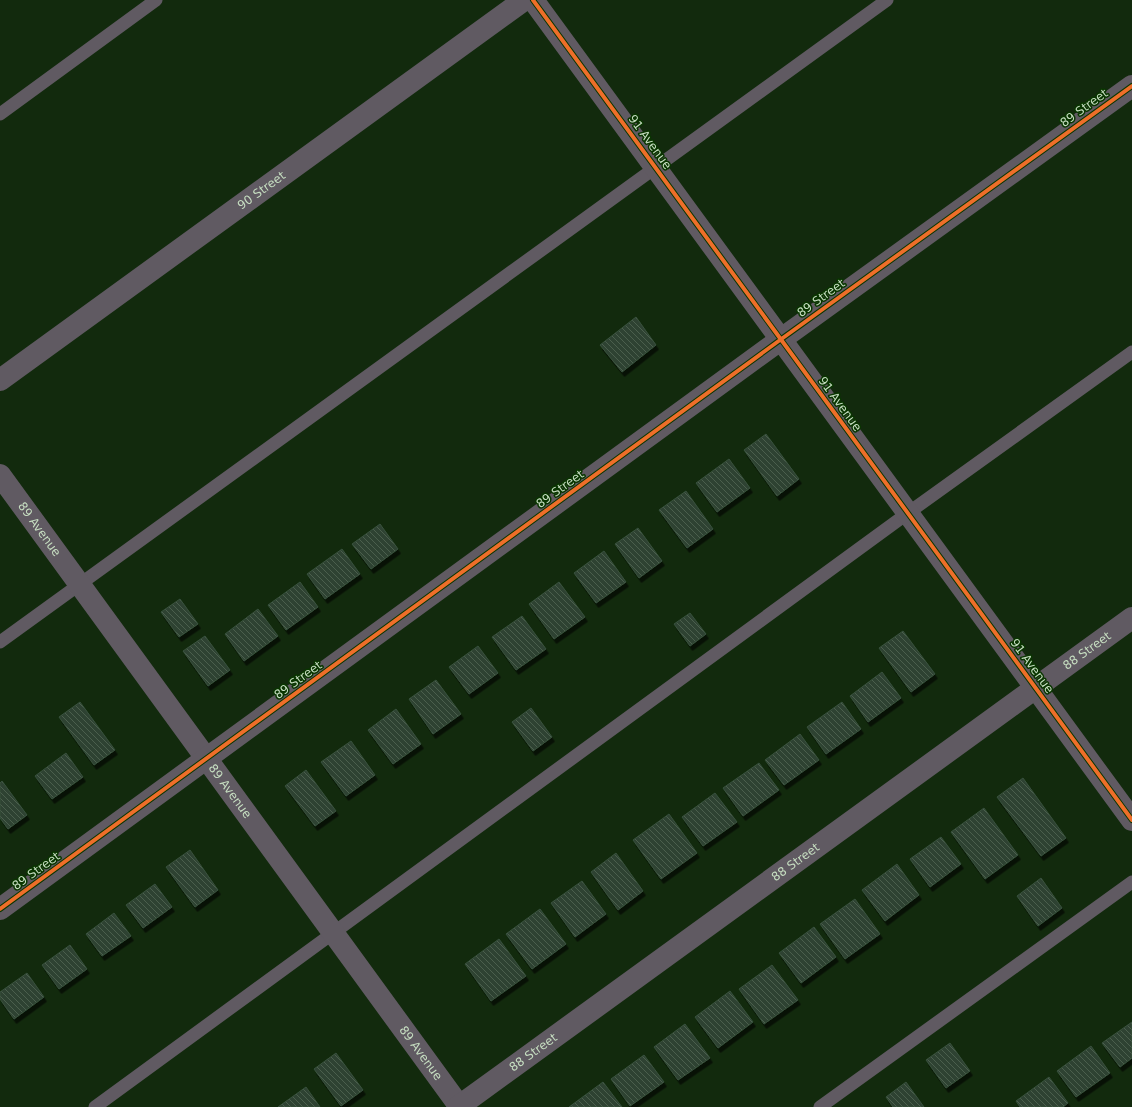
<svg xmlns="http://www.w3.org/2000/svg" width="1132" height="1107" font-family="'DejaVu Sans',sans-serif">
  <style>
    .building { fill: url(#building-back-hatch); stroke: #38513d; filter: url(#shadow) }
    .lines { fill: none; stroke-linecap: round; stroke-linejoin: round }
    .service { stroke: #605a62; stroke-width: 13 }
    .minor { stroke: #605a62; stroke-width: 22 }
    .cycleway-casing { stroke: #0a3601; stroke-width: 6 }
    .cycleway { stroke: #ee6e29; stroke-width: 4 }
    .labels { text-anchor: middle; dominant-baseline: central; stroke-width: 3; stroke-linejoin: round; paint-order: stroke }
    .street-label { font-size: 12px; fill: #c6dec1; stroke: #0a3601 }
  </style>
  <defs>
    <pattern id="building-back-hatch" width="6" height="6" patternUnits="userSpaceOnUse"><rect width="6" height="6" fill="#2f4331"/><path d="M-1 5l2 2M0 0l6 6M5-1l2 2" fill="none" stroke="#4c5e4d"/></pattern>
    <filter id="shadow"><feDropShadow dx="2.5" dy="4.5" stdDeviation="0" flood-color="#0009"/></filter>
  </defs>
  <rect width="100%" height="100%" fill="#122a0d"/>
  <!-- building -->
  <path class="building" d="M636 317 656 345 622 372 600 345Z
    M766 434 799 479 777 496 744 450Z
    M729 459 750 488 717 512 696 483Z
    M686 491 713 529 687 548 659 510Z
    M380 524 398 549 371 569 352 544Z
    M638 528 662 561 639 578 615 544Z
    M342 549 360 574 325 599 307 574Z
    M604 551 626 582 596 603 574 573Z
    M300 582 318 607 286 630 268 605Z
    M559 582 585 617 554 639 529 604Z
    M180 599 198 624 179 637 161 612Z
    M258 609 278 636 244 661 225 634Z
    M690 613 706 634 690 646 674 624Z
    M522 616 546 649 516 670 492 637Z
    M903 631 935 674 911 692 879 648Z
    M205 636 230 670 208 686 183 651Z
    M478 646 498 673 469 694 449 667Z
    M882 672 901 698 868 722 850 696Z
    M436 680 461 714 433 734 409 699Z
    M80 702 115 750 94 765 59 717Z
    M842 702 861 729 826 754 807 727Z
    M531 708 552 737 533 751 512 722Z
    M396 709 421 744 393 764 368 730Z
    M800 734 819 760 784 785 765 760Z
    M351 741 375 775 346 796 321 762Z
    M66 753 83 777 52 799 35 776Z
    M759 763 779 790 743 816 723 788Z
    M306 770 336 811 315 826 285 786Z
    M1023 778 1066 838 1041 856 997 797Z
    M2 781 27 815 8 829 0 818V783Z
    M715 793 737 822 703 846 682 817Z
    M984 808 1018 855 985 879 951 832Z
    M669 814 697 853 661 879 633 840Z
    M941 837 961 864 930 887 910 859Z
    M190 850 218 890 195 907 166 867Z
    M616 853 643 891 618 910 591 872Z
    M897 864 919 895 885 921 862 890Z
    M1041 878 1062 908 1038 926 1017 896Z
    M582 881 606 914 575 937 551 903Z
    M155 884 172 907 143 928 126 905Z
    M855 899 880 934 845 959 820 924Z
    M540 909 566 944 532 969 506 934Z
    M114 913 131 936 102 956 86 934Z
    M814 927 836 957 801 983 779 953Z
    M499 939 526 976 491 1001 465 964Z
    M70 945 87 969 59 989 42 965Z
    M772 965 798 1000 764 1024 739 989Z
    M27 973 44 997 14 1019 0 999V992Z
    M730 991 753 1022 718 1048 695 1017Z
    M1132 1022V1058L1120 1067 1102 1043Z
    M685 1024 710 1058 678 1080 654 1047Z
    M950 1043 970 1071 946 1088 926 1060Z
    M1091 1046 1110 1073 1076 1097 1057 1071Z
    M336 1053 363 1090 341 1106 314 1069Z
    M644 1055 664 1082 630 1106 611 1079Z
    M1049 1077 1068 1103 1063 1107H1020L1016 1101Z
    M603 1082 622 1107H569Z
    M906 1082 924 1107H893L886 1097Z
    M306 1087 320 1107H278Z"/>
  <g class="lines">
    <!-- service -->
    <path class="service" d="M0 114 156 0
      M0 642 887 0
      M95 1107 908 513 1132 352
      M820 1107 1132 882"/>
    <!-- minor -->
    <g class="minor">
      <path d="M533 0 1132 820"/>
      <path id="s1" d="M0 380 524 0"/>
      <path id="s2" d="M0 475 460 1107"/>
      <path d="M0 909 780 340 1132 86"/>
      <path id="s3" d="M458 1107 1132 618"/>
    </g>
    <!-- cycleway casing -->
    <g class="cycleway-casing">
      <path id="cycleway" d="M533 0 1132 820
        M0 909 780 340 1132 86"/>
    </g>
    <!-- cycleway -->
    <use href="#cycleway" class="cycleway"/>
  </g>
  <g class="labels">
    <!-- street labels -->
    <g class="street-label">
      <text transform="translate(1084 108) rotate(-36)">89 Street</text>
      <text transform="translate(650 142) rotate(54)">91 Avenue</text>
      <text stroke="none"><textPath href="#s1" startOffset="323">90 Street</textPath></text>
      <text transform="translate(821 298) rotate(-36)">89 Street</text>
      <text transform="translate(840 404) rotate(54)">91 Avenue</text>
      <text transform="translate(560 489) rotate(-36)">89 Street</text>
      <text stroke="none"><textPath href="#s2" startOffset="67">89 Avenue</textPath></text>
      <text stroke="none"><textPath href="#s3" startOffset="777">88 Street</textPath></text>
      <text transform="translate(1032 666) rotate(54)">91 Avenue</text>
      <text transform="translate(298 680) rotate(-36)">89 Street</text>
      <text stroke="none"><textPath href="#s2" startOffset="391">89 Avenue</textPath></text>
      <text stroke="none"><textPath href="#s3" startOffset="417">88 Street</textPath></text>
      <text transform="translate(36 871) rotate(-36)">89 Street</text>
      <text stroke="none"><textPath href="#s2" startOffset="715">89 Avenue</textPath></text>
      <text stroke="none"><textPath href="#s3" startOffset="93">88 Street</textPath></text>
    </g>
  </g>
</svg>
